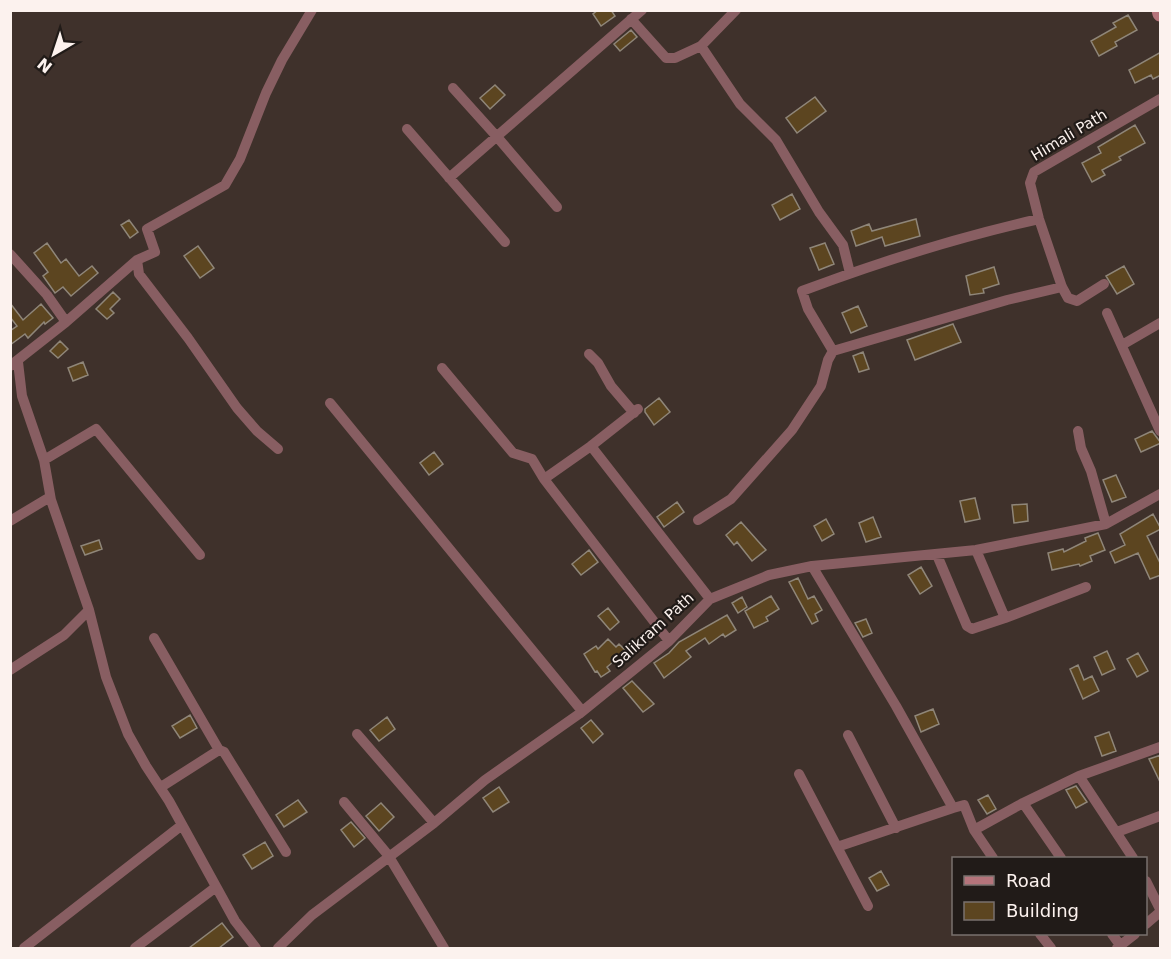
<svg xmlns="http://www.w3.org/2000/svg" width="1171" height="959" font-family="'DejaVu Sans',sans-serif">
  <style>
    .building { fill: #5c4520; stroke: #8f8679; stroke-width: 1.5 }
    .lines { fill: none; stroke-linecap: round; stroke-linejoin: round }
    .street { stroke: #885e62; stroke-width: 10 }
    .secondary { stroke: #b5747b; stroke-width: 15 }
    .labels { text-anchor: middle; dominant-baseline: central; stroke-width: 4.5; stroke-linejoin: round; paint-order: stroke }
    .street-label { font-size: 15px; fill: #fcf2ee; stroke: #211b18 }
  </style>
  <rect width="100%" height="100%" fill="#3f312b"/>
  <!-- building -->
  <path class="building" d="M598 10H611L615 16 601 26 593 14Z
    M1128 15 1137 30 1115 42 1117 46 1099 56 1091 41 1116 27 1113 23Z
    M631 30 637 37 620 51 614 44Z
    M1161 52V75L1153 79 1151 75 1135 83 1129 70Z
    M495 85 505 95 490 109 480 98Z
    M815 97 826 111 797 133 786 118Z
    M1135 125 1145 143 1119 157 1121 160 1102 170 1105 175 1092 182 1082 163 1101 153 1098 147Z
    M792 194 800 209 780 220 772 205Z
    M916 219 920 236 885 246 882 237 856 246 851 231 869 224 872 231Z
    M129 220 138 232 130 238 121 225Z
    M47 243 61 263 66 259 79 276 92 266 98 273 71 296 63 287 55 293 43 276 48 272 34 253Z
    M825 243 834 264 819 270 810 248Z
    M198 246 214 268 200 278 184 256Z
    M1124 266 1134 284 1117 294 1106 276Z
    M994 267 999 284 983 289 984 293 970 295 966 276Z
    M113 292 120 299 110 309 114 313 107 319 96 309Z
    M10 303 23 320 41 304 53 318 45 324 44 322 28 338 25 334 10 345V331L17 326 10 317Z
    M858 306 867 326 851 333 842 313Z
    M953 324 961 342 915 360 907 340Z
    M60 341 68 349 58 358 50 351Z
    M863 352 869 369 859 372 853 356Z
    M83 362 88 375 73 381 68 368Z
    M659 398 670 412 654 425 645 412V409Z
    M1152 431 1161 443 1141 452 1135 439Z
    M434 452 443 464 429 475 420 463Z
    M1116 475 1126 497 1112 502 1103 480Z
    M975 498 980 519 965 522 960 501Z
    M677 502 684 512 664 527 657 517Z
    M1027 504 1028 521 1014 523 1012 505Z
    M1153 514 1161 529 1147 536 1161 565V575L1150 579 1138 553 1115 563 1110 552 1125 545 1120 534Z
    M873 517 881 537 866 542 859 523Z
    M826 519 834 534 822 541 814 526Z
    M741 522 766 550 752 561 737 542 734 545 726 535Z
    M1098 533 1105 550 1090 556 1092 561 1080 566 1079 564 1052 570 1048 553 1063 549 1064 552 1086 541 1085 538Z
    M99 540 102 549 85 555 81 546Z
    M589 550 598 562 581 575 572 564Z
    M921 567 932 586 920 594 908 575Z
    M798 578 808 599 814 596 822 610 815 614 818 621 812 624 789 582Z
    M771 596 779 609 766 617 768 621 754 628 745 611Z
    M742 597 747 607 738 613 732 603Z
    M608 608 619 622 610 630 598 616Z
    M727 615 736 630 725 637 723 634 709 644 705 638 686 651 691 657 664 678 654 663 669 653 679 642Z
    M866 619 872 633 863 637 855 623Z
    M608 639 616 647 619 644 626 651 607 667 610 671 601 677 597 671 595 672 584 654 596 646 598 649Z
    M1107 651 1115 669 1102 675 1094 657Z
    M1138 653 1148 671 1137 677 1127 659Z
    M1078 665 1084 680 1092 676 1099 691 1083 699 1070 669Z
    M632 681 654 704 643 712 623 688Z
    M933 709 939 724 921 732 915 716Z
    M190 715 197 728 180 738 172 726Z
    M387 717 395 729 379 741 370 730Z
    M591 720 603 734 593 743 581 728Z
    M1109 732 1116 751 1102 756 1095 737Z
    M1161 755V784L1149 759Z
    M1076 786 1087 802 1076 808 1066 790Z
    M499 787 509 802 493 812 483 798Z
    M988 795 996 809 987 814 978 800Z
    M298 800 307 812 284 827 276 815Z
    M381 803 394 817 379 831 366 816Z
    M351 822 365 838 354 847 341 830Z
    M265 842 273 856 252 869 243 855Z
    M881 871 889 885 877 891 869 878Z
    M222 923 233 937 219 948H189Z"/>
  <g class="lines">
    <!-- street -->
    <path class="street" d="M631 19 666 58H675L701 46 740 104 776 140 819 212 843 245 850 273
      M701 46 736 10
      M453 88 498 138 557 207
      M407 129 505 242
      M449 178 642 10
      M10 254 47 295 66 322
      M137 260 139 274 188 338 237 408 257 431 278 449
      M1104 284 1077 301 1068 298 1062 287 1039 219 1030 183 1034 172 1160 99
      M1107 313 1160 431
      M1122 345 1160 323
      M833 351 1007 300 1062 287
      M589 354 598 363 611 386 634 413
      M18 362 22 396 44 460 51 500 89 610 106 677 128 734 146 766 169 801 235 921 256 948
      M10 366 66 322 137 260 155 252 147 229 225 185 240 159 266 93 282 60 312 10
      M442 368 513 453 532 459 544 479
      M330 403 582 711
      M1078 431 1081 448 1091 471 1106 524
      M591 446 638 409
      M44 460 96 429 200 555
      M698 520 731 499 792 430 821 386 828 360 833 351 808 309 802 291C879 262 959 237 1039 219
      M10 521 50 497
      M937 555 967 626 972 629 1005 618 976 550
      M812 566 896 706 953 808 964 805 974 830
      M1005 618 1086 587
      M154 638 219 750
      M669 641 544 479 591 446 710 599
      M10 670 64 635 89 610
      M357 734 434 823
      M848 735 896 828
      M799 774 868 906
      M1079 776 1160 747
      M161 787 219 750 224 752 286 852
      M344 802 388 855 444 948
      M1023 803 1061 858
      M1117 832 1160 816
      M837 847 953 808
      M993 858 974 830 1023 803 1079 776 1133 858
      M1146 881 1160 909
      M1146 924 1160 912
      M1040 934 1051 948
      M1112 934 1120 945
      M24 948 182 825
      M135 948 216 887
      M278 948 312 915 434 823 485 780 579 714 637 667 669 641 710 599 769 575 812 566 976 550 1106 524 1160 494
      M1117 948 1135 934"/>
    <!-- secondary -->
    <path class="secondary" d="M1159 10 1160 14"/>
  </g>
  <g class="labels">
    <!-- street labels -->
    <g class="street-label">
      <text transform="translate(1069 135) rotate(-31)">Himali Path</text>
      <text transform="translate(653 630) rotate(-42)">Salikram Path</text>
    </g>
  </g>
  <!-- border -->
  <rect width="1171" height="959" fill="none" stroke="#fcf2ee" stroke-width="24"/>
  <!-- legend -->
  <rect x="952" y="857" width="195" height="78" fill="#211b18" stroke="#79716e" stroke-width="1.5"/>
  <rect x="964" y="876" width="30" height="9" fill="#b5747b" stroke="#79716e" stroke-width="1.5"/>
  <text x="1006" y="887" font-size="18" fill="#fcf2ee">Road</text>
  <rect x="964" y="902" width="30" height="18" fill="#5c4520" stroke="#79716e" stroke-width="1.5"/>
  <text x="1006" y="917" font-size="18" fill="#fcf2ee">Building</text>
  <!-- north arrow -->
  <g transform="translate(54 54) rotate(219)" stroke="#211b18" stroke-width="4.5" paint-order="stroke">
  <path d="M0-4.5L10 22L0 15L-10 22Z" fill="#fcf2ee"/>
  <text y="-9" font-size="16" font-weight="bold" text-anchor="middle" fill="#fcf2ee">N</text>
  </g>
</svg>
